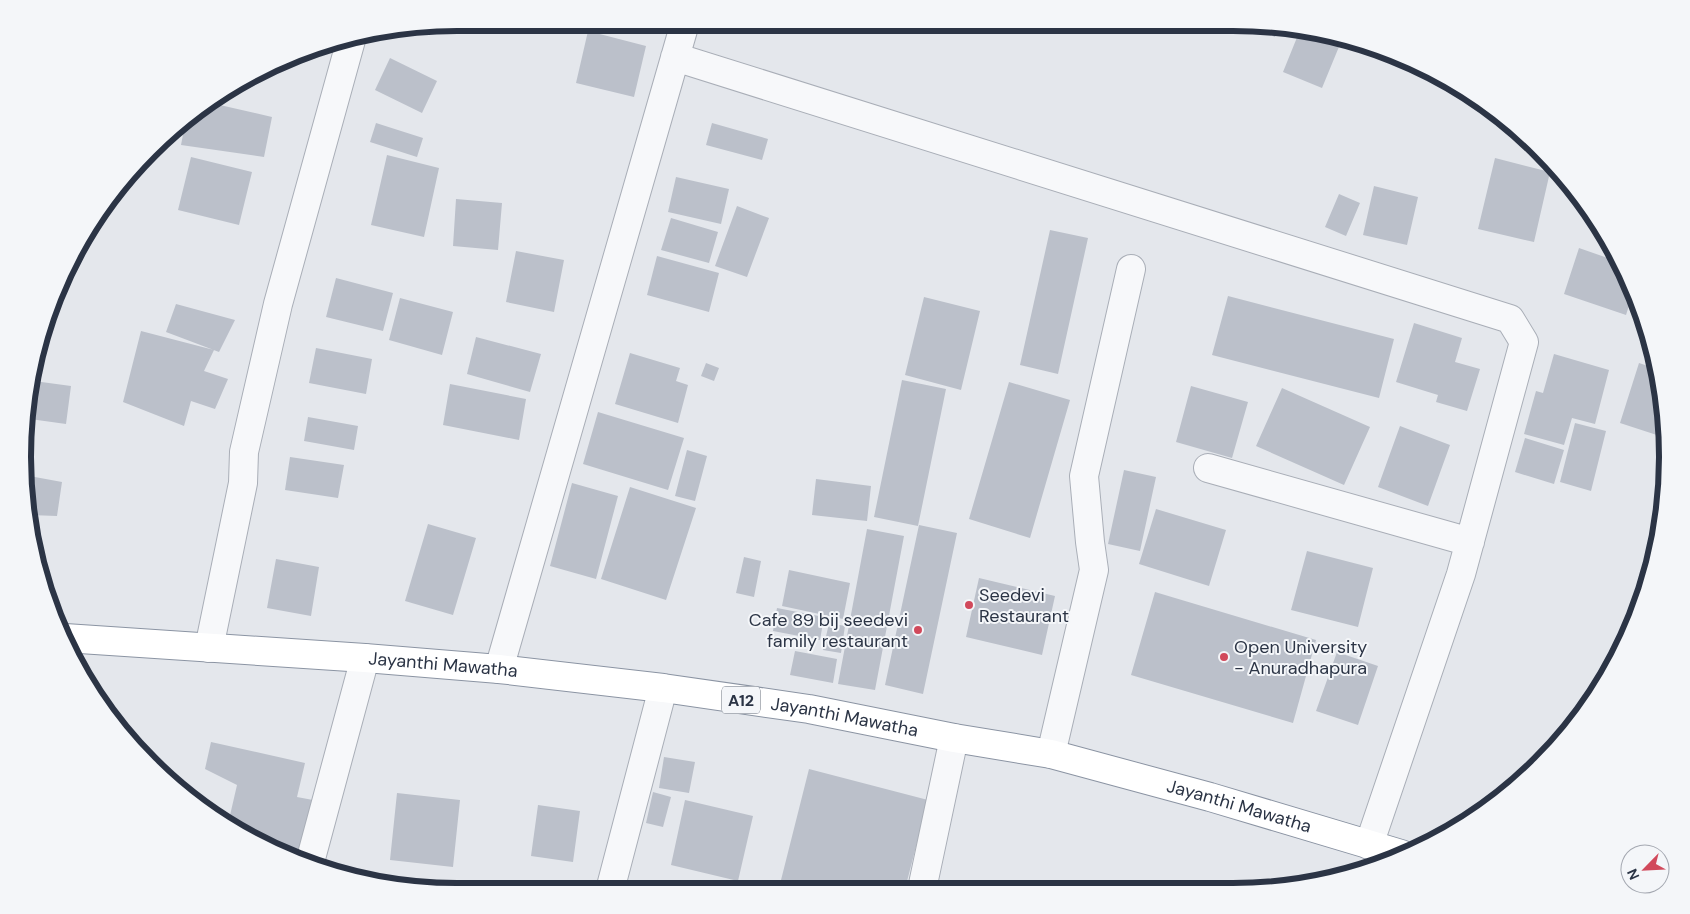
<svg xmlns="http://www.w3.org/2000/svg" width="1690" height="914" font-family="'DM Sans',sans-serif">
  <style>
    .building { fill: #bbc0ca }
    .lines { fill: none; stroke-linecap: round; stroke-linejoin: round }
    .minor-casing { stroke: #a9aeb7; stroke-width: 30 }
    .highway-casing { stroke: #8b94a3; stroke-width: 30 }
    .minor { stroke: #f7f8fa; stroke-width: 28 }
    .highway { stroke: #fff; stroke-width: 28 }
    .poi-dot { fill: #d1495b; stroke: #f4f6f9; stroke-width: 2 }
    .labels { text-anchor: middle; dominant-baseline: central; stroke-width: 4; stroke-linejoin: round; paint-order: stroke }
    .shield { fill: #f4f6f9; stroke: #676e7b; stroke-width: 1 }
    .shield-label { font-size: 16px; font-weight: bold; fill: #2b3445 }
    .poi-label { font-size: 18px; fill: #2b3445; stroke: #f4f6f9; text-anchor: start }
    .street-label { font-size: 18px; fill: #2b3445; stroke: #f4f6f9 }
    .rim { fill: none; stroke: #2b3445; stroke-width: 6 }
  </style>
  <rect width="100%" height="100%" fill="#e4e7ec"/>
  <!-- building -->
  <path class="building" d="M1240 23H1261L1278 26 1275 37Z
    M1300 30 1343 37 1322 88 1283 72Z
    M588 31 646 46 634 97 576 83Z
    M390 58 437 81 422 113 375 90Z
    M211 103 272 117 264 157 181 145 186 119 192 112Z
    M376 123 423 138 417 157 370 142Z
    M712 123 768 139 762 160 706 145Z
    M387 155 439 168 424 237 371 225Z
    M191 157 252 172 239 225 178 210Z
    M1495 158 1550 172 1534 242 1478 229Z
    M676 177 729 189 721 224 668 212Z
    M1374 186 1418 197 1407 245 1363 235Z
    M1339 194 1360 203 1346 236 1325 227Z
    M456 199 502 203 498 250 453 246Z
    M737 206 769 218 747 277 715 266Z
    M671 218 718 232 709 263 661 250Z
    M1050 230 1088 238 1058 374 1020 365Z
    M1579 248 1622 263 1633 293 1626 315 1564 294Z
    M516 251 564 260 554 312 506 302Z
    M657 256 719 273 709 312 647 295Z
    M336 278 393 293 383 331 326 317Z
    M1228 296 1394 339 1379 398 1212 355Z
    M924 297 980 311 961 390 905 375Z
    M400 298 453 312 442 355 389 340Z
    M176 304 235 320 219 352 166 332Z
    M1414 323 1462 338 1455 362 1480 369 1467 411 1436 402 1438 395 1396 382Z
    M141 331 214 350 204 371 228 379 215 409 191 401 184 426 123 402Z
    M476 337 541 354 530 392 467 374Z
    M316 348 372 359 366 394 309 383Z
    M630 353 680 368 676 381 688 385 678 423 615 404Z
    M1554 354 1609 370 1595 424 1572 418 1564 445 1524 434 1536 391 1543 393Z
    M706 363 719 368 714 381 701 376Z
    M1639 363 1657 369 1667 428 1666 438 1620 423Z
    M902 380 946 389 918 526 874 517Z
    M34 381 71 386 66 424 30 419Z
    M1009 382 1070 400 1030 538 969 519Z
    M450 384 526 399 519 440 443 425Z
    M1191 386 1248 402 1232 458 1176 442Z
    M1282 388 1370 427 1344 485 1256 446Z
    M598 412 684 438 668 490 583 464Z
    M308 417 358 426 354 450 304 441Z
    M1575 423 1606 431 1591 491 1560 482Z
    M1400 426 1450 445 1428 506 1378 487Z
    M1525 438 1564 450 1554 484 1515 472Z
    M687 450 707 456 695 501 675 496Z
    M290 457 344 465 338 498 285 490Z
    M1124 470 1156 477 1140 551 1108 544Z
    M24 475 62 482 57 516 30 515 23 486Z
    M816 479 871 486 867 521 812 515Z
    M572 483 618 496 596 579 550 566Z
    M630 487 696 508 666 600 601 579Z
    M1156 509 1226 530 1209 586 1139 564Z
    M428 524 476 538 453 615 405 601Z
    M919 525 957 533 923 694 885 685Z
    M867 529 904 536 875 690 838 684Z
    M1307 551 1373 568 1358 627 1291 610Z
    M744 557 761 561 754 597 736 593Z
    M276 559 319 567 311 616 267 608Z
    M789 570 850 583 843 619 782 606Z
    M979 578 1055 596 1042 655 966 637Z
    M1155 592 1316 640 1293 723 1131 675Z
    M777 608 824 617 820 640 773 631Z
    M829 623 845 626 841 653 823 650Z
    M795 651 837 659 833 683 790 675Z
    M1337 652 1378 666 1358 725 1316 711Z
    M211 742 305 763 297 797 313 800 300 858 240 833 228 824 237 785 205 769Z
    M664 757 695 762 689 793 659 788Z
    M809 769 928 800 905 889H799L780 884Z
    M653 792 671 797 663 827 646 823Z
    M397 793 460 800 453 867 390 860Z
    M685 800 753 816 738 881 671 865Z
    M538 805 580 811 573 862 531 856Z"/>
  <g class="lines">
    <!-- minor casing -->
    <g class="minor-casing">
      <path id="minor" d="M675 57 1510 319 1524 342 1461 574 1369 845
        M1208 468 1470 542
        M209 648 243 483 244 452 278 304 351 40
        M499 669 685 23
        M1051 754 1094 570 1090 542 1084 476 1131 269
        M310 862 365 658
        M922 889 954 738
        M610 890 663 688"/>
    </g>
    <!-- highway casing -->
    <g class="highway-casing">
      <g id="highway">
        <path id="s1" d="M65 638 365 658 499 669 663 688 809 709 954 738 1051 754 1210 797 1401 854"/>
      </g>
    </g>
    <!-- minor -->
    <use href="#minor" class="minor"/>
    <!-- highway -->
    <use href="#highway" class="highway"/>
  </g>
  <!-- markers -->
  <g class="poi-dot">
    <circle cx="969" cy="605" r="5"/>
    <circle cx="918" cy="630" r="5"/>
    <circle cx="1224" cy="657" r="5"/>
  </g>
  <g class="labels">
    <!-- shield labels -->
    <rect class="shield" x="722" y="686.5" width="38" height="27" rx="4"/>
    <g class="shield-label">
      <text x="741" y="700">A12</text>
    </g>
    <!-- poi labels -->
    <g class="poi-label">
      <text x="979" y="595">Seedevi<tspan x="979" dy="21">Restaurant</tspan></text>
      <text x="908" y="620" text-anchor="end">Cafe 89 bij seedevi<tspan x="908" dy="21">family restaurant</tspan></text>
      <text x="1234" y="647">Open University<tspan x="1234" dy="21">- Anuradhapura</tspan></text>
    </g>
    <!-- street labels -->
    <g class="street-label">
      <text stroke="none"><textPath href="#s1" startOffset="379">Jayanthi Mawatha</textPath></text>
      <text stroke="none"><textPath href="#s1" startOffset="784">Jayanthi Mawatha</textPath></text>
      <text stroke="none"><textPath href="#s1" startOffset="1189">Jayanthi Mawatha</textPath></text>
    </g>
  </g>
  <!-- crop -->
  <path d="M0 0H1690V914H0ZM457 31H1233A426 426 0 0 1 1659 457V457A426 426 0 0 1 1233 883H457A426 426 0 0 1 31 457V457A426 426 0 0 1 457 31Z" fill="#f4f6f9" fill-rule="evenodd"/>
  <path class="rim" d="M457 31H1233A426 426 0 0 1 1659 457V457A426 426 0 0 1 1233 883H457A426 426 0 0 1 31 457V457A426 426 0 0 1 457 31Z"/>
  <!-- north arrow -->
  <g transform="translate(1645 869) rotate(246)"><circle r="24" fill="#f4f6f9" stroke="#a4a8b1"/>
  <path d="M0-4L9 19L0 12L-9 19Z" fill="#d1495b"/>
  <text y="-8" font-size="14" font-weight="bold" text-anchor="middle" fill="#2b3445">N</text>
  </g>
</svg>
